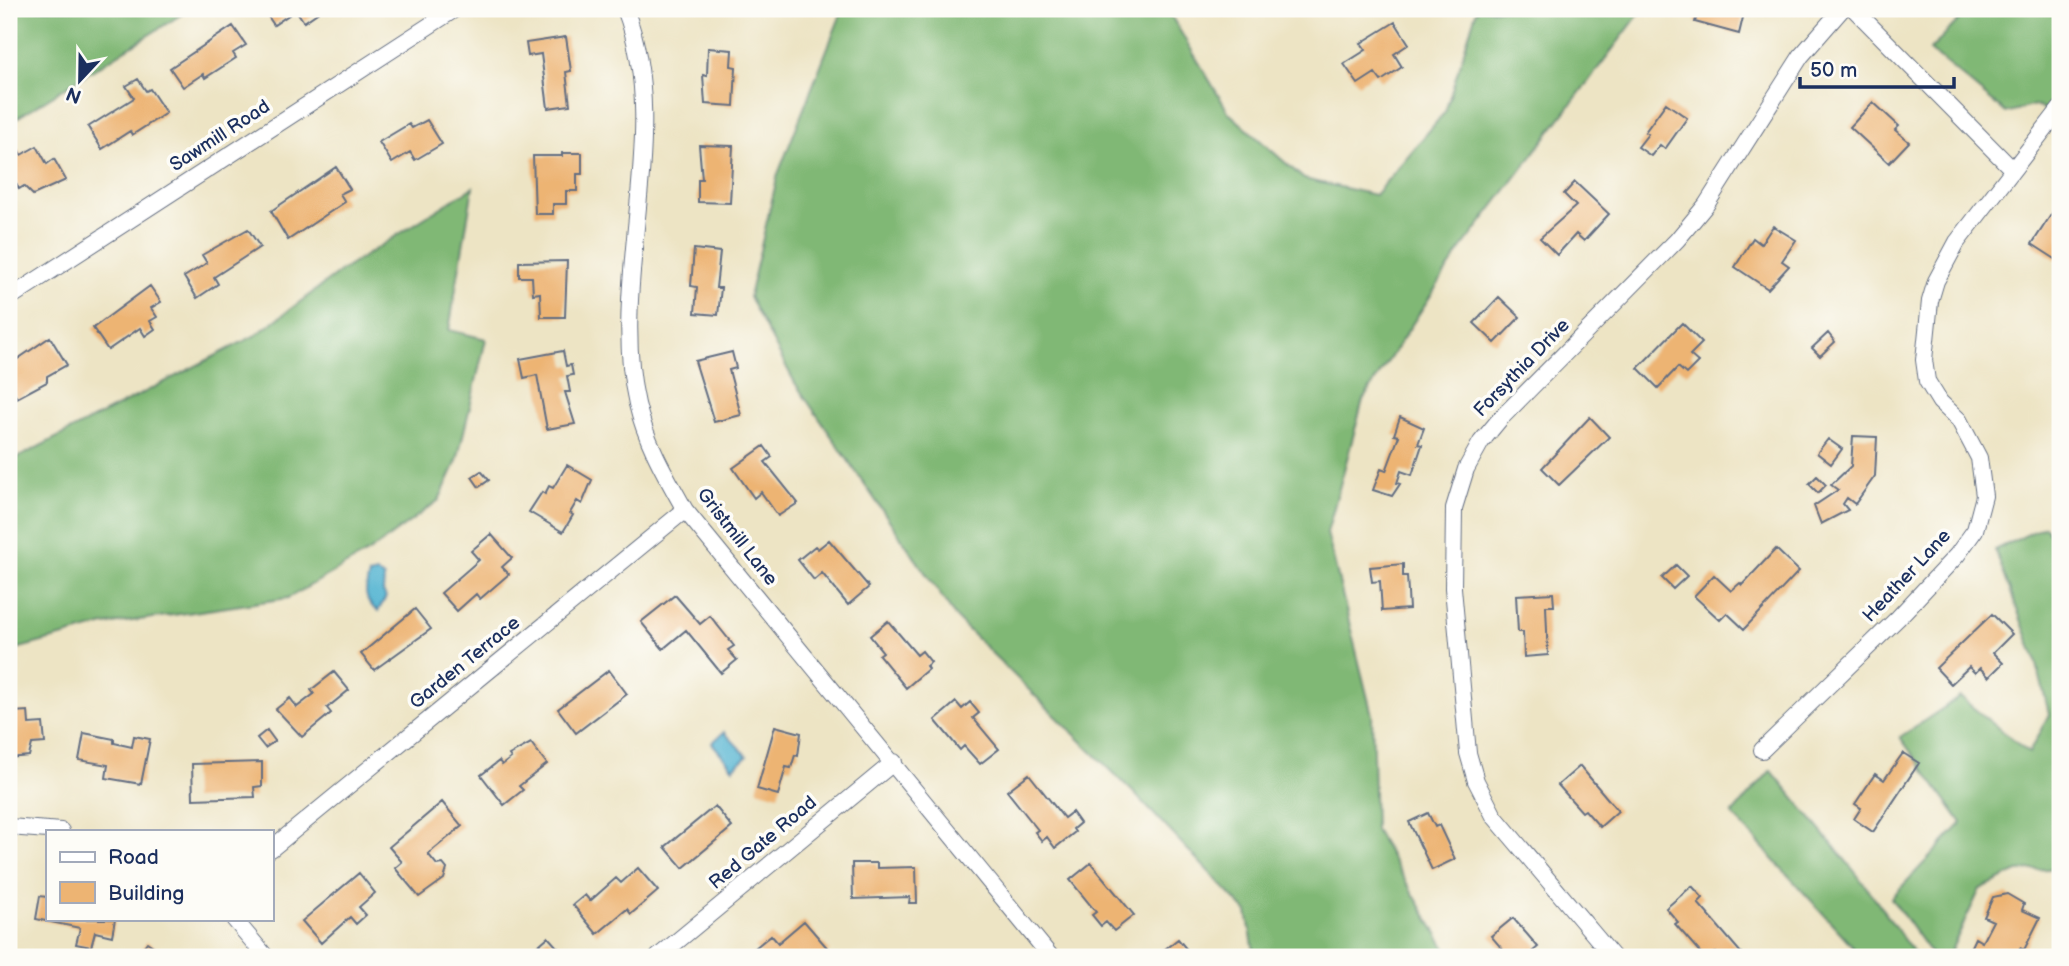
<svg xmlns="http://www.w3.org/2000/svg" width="2069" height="966" font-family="'Balsamiq Sans',sans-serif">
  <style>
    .forest { fill: #80b874; stroke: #4e7469; stroke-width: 2 }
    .water { fill: #52b4d1; stroke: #367298; stroke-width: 2 }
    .building { fill: #edb473 }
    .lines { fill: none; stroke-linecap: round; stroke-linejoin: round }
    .minor-casing { stroke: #646e82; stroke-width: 18 }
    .minor { stroke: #fff; stroke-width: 16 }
    .labels { text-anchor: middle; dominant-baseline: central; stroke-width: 7; stroke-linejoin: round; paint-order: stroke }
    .street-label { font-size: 19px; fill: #1b2f5e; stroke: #fdfcf7 }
  </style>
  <rect width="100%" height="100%" fill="#fdfcf7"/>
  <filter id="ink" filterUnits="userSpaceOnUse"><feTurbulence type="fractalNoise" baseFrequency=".0143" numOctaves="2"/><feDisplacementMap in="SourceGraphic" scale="14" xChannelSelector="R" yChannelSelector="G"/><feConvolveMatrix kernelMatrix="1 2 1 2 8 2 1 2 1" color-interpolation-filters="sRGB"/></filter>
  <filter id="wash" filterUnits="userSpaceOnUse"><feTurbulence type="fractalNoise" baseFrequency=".00686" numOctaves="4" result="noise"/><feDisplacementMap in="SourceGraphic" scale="28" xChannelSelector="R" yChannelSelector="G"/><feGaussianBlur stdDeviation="1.57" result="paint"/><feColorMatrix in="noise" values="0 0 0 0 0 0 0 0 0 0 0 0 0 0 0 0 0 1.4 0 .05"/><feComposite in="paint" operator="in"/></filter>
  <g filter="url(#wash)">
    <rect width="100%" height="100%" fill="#ede4c4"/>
    <!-- forest -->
    <path class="forest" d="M9 9H190L9 123Z
      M843 9H1167L1229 113 1304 179 1375 195 1445 112 1477 9H1643L1459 252 1363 400 1327 533 1372 715 1375 830 1451 957H1255L1247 912 1132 791 957 619 795 383 749 297 778 174Z
      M1969 9H2060V116L2035 105 2006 113 1930 50Z
      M473 187 449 330 486 339 457 461 439 500 369 552 288 598 105 625 9 651V462L256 335 341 271Z
      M2045 526 2060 553V868L2018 871 1980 889 1948 957H1933L1891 898 1962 823 1900 737 1960 697 2029 753 2049 714 2036 660 1995 550Z
      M1771 770 1856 873 1917 957H1859L1851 944 1732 814Z"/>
    <!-- water -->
    <path class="water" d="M377 573 384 578 383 592 386 597 378 611C363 602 365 589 369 575Z
      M724 732 747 756 733 768 712 743Z"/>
    <g id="blocks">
      <!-- building -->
      <path class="building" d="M263 9H323L304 22 296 10 274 25Z
        M1201 9H1221L1220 14Z
        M1699 9H1745L1739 34 1695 22Z
        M1395 22 1409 44 1394 54 1402 67 1381 81 1375 73 1358 84 1344 64 1366 50 1361 43Z
        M233 26 246 45 233 53 236 58 205 78 203 74 183 87 170 68Z
        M566 37 571 71 566 72 570 105 548 108 541 54 528 56 526 43Z
        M708 48 732 50 731 66 736 67 734 106 705 104 703 75 707 76Z
        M138 79 146 91 150 89 166 113 132 135 130 131 102 149 88 127 134 98 126 86Z
        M1873 102 1899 126 1895 130 1909 142 1889 163 1850 127Z
        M1666 103 1687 118 1665 149 1660 145 1651 156 1638 147 1648 134 1645 132Z
        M427 120 442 144 415 160 410 152 392 163 379 142 409 124 412 128Z
        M15 144 21 155 37 146 47 164 54 159 66 180 33 195 24 186 19 189 9 171V147Z
        M699 145 733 146 730 203 698 202V179H702Z
        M562 153H582V174H577V191H566V204H553V214H535L533 156H562Z
        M336 167 350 189 340 194 345 202 288 240 271 211Z
        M1575 182 1609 214 1584 241 1576 234 1557 255 1540 238 1576 206 1564 194Z
        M2060 201V262L2032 244Z
        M1773 226 1796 240 1782 261 1789 266 1768 289 1735 267 1753 238 1761 244Z
        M248 229 260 247 214 277 218 284 197 298 184 277 207 263 202 255Z
        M694 249 720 252 716 288H721L718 315 695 313 697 287 691 286Z
        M567 261 565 317H541L540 293 533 294 532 277H519V262Z
        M150 286 161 302 151 308 157 317 150 321 155 329 145 336 140 328 108 350 93 328Z
        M1499 297 1520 317 1495 343 1474 323Z
        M1682 323 1702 343 1690 355 1698 362 1686 374 1678 367 1658 388 1638 368Z
        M1828 333 1835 342 1820 356 1812 348Z
        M50 337 67 365 47 376V382L17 398 9 386V365Z
        M563 351 566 366 571 365 573 375 567 376 570 392H565L575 424 547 429 537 375 524 378 520 359Z
        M732 352 736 368 729 370 741 415 714 422 695 361Z
        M1400 417 1424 428 1418 444 1422 445 1412 475 1401 471 1397 483 1400 484 1392 496 1373 490 1381 469 1386 471 1399 436 1394 435Z
        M1590 417 1609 437 1559 485 1542 468Z
        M1853 436 1877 437 1875 476 1855 504 1847 498 1843 504 1848 510 1821 524 1814 506 1838 490 1831 485 1851 466Z
        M1828 439 1842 449 1831 464 1817 453Z
        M764 446 772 457 765 462 798 503 778 516 761 492 754 498 733 468Z
        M567 465 592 480 582 504 577 501 570 513 573 515 563 532 529 512 542 492 545 494 549 486 553 488Z
        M481 471 489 480 479 487 472 477Z
        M1817 476 1826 485 1818 493 1809 484Z
        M491 534 512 558 502 567 509 574 480 599 476 594 457 611 441 593 479 560 471 551Z
        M829 540 869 587 848 605 822 573 814 580 798 560 815 546 818 549Z
        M1776 549 1799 571 1744 629 1727 613 1720 620 1694 596 1714 575 1731 591 1740 583 1742 585Z
        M1403 564V576H1407L1409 609 1382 611 1380 581 1372 582 1370 567Z
        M1676 565 1687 576 1673 589 1662 578Z
        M1553 593 1554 606H1546L1548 655 1524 657 1523 632H1518L1516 595Z
        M675 595 700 624 710 616 734 646 728 650 737 660 721 673 686 630 663 649 641 622Z
        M415 609 431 629 374 670 361 654Z
        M1992 614 2012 634 1993 653 2003 663 1989 677 1980 668 1975 673 1969 667 1951 684 1936 668Z
        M888 621 917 655 922 651 931 662 926 666 928 669 906 688 879 655 883 652 870 636Z
        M609 670 627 694 576 733 558 709Z
        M334 672 349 690 327 708 331 713 302 737 276 709 290 698 297 707 314 694 311 690Z
        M956 702 962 709 970 702 979 713 973 718 999 749 980 764 964 746 960 750 935 720Z
        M28 711 29 724 43 723 45 743 32 744 29 756 9 758V723H14L13 712Z
        M775 726 801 733 798 756 795 755 791 768 786 767 778 795 757 789Z
        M267 730 275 741 265 748 257 738Z
        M84 733 114 739V743L132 747 134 736 150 739 141 784 106 778 108 765 79 760Z
        M531 743 547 764 519 786 523 790 504 805 481 775 499 761 502 765 511 758 509 755Z
        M1903 753 1919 763 1873 832 1854 819 1861 808 1855 804 1875 774 1884 780Z
        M262 762V786L254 787 255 797 193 799 192 764Z
        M1580 766 1618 811 1600 827 1585 810 1582 812 1558 785Z
        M1029 774 1064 818 1072 812 1080 823 1073 829 1075 832 1055 848 1047 837 1042 841 1035 832 1038 830 1007 791Z
        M442 802 462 826 428 854 437 865 443 864 447 869 444 879 419 897 395 868 402 862 389 847Z
        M715 806 732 827 683 868 665 847Z
        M1428 813 1435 827 1439 825 1455 859 1432 870 1409 822Z
        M852 863H877V868L916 867 917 903H909L910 897 853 899Z
        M1091 863 1134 915 1114 931 1106 922 1101 926 1092 915 1096 912 1070 880Z
        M638 868 658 891 631 914 627 909 597 934 573 905 585 895 590 901 616 878 621 883Z
        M359 873 375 893 359 907 366 915 356 924 350 917 321 943 302 921Z
        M1692 886 1703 898 1698 903 1742 954 1739 957H1720L1716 953 1704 957 1675 924 1678 922 1666 908Z
        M2007 894 2024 904 2022 910 2040 918 2024 950 2020 948 2015 957H1966L1975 938 1982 942 1993 921 1984 917 1993 897Z
        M40 896 47 897V919H115L112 936 95 932 91 947 76 944 80 928 36 919Z
        M1513 918 1538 947 1526 957H1509L1491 936Z
        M804 921 830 951 823 957H763L755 948 771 935 778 943Z
        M548 937 566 957H525Z
        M1178 939 1193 957H1155Z
        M147 942 169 957H136Z"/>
    </g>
  </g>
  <g filter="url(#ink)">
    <use href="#blocks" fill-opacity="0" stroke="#646e82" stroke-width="2"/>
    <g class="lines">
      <!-- minor casing -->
      <g class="minor-casing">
        <path id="minor" d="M625 9C673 132 608 280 637 404 646 442 666 476 685 510L1051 957
          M1854 9 2011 168
          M9 298 455 9
          M1762 750 1898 618 1957 555 1975 530 1984 496 1979 458 1959 420 1940 402 1927 381 1924 360 1930 301 1936 281 1957 242 2060 109
          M9 827 61 831
          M271 849 685 510
          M234 919 266 957
          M658 957 894 762
          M1613 957 1494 816 1476 781 1468 753 1453 588 1454 508 1466 469 1481 442 1500 419 1677 240 1706 205 1801 56 1842 9"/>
      </g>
      <!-- minor -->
      <use href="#minor" class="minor"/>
    </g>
  </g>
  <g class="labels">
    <!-- street labels -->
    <g class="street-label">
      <text transform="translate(220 136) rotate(-33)">Sawmill Road</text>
      <text transform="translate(1522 368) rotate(-46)">Forsythia Drive</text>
      <text transform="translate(737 537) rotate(52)">Gristmill Lane</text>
      <text transform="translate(1907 576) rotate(-47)">Heather Lane</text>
      <text transform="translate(465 663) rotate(-39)">Garden Terrace</text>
      <text transform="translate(763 843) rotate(-40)">Red Gate Road</text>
    </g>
  </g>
  <!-- margin -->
  <rect width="2069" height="966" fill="none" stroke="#fdfcf7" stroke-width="35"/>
  <!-- legend -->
  <rect x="46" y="830" width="228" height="91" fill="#fdfcf7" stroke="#a3aaba" stroke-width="2"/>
  <rect x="60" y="852" width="35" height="10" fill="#ffffff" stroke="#a3aaba" stroke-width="2"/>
  <text x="108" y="864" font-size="21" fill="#1b2f5e">Road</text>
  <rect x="60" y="882" width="35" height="21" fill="#edb473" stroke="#a3aaba" stroke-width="2"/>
  <text x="108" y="900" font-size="21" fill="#1b2f5e">Building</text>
  <!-- north arrow -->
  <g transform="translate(80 80) rotate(202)" stroke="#fdfcf7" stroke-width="5" paint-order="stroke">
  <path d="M0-5L12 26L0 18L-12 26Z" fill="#1b2f5e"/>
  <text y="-10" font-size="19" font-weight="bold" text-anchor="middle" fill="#1b2f5e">N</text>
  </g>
  <!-- scale -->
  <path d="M1800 77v10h154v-10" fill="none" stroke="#1b2f5e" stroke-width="3.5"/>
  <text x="1810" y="77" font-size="21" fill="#1b2f5e" stroke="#fdfcf7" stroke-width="5" paint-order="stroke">50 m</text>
</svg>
